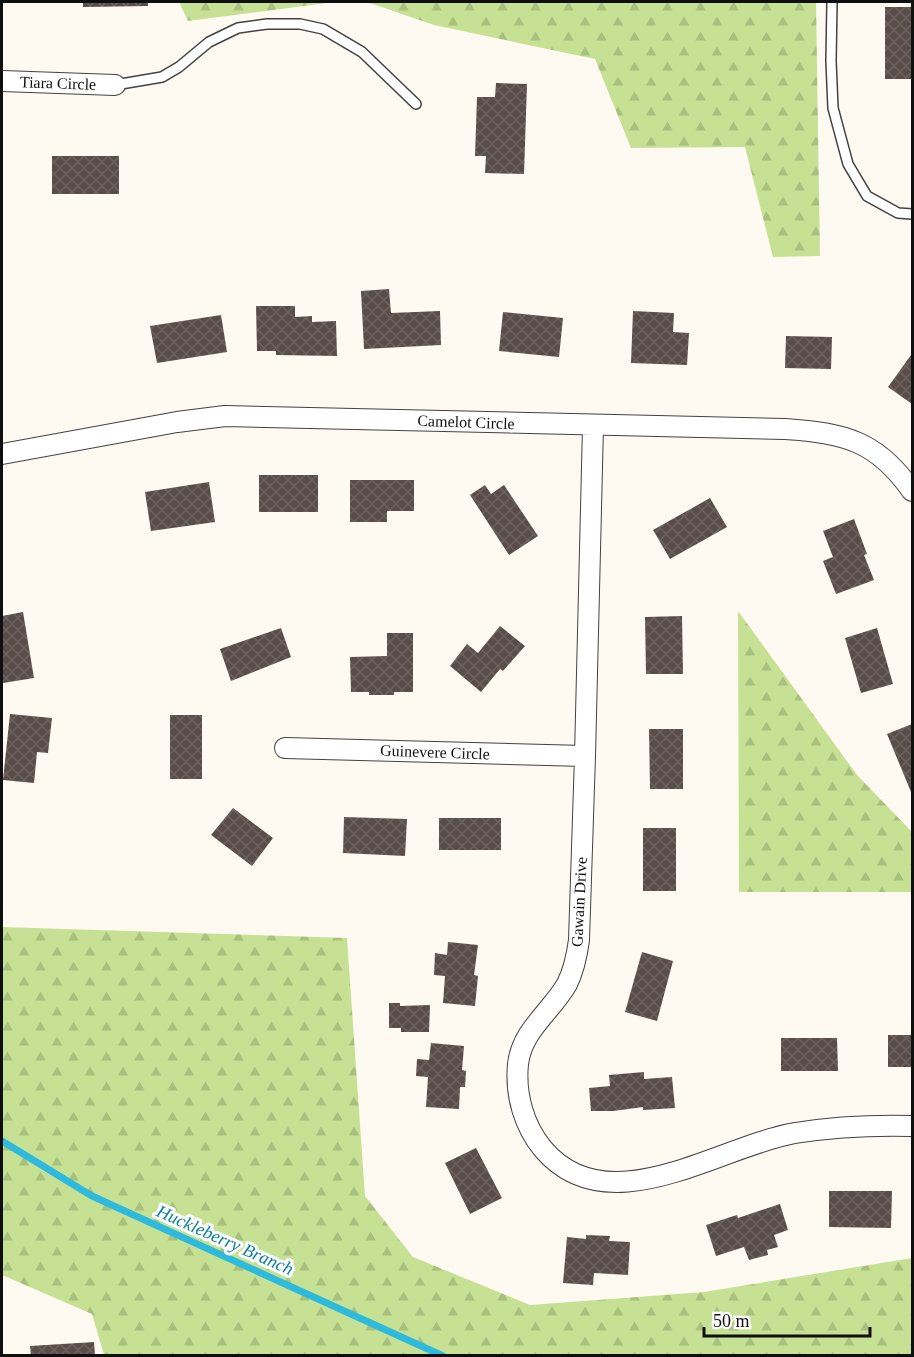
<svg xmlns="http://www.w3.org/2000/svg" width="914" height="1357" font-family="Georgia,serif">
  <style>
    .forest { fill: url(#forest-firs) }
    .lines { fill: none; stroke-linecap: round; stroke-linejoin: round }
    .stream { stroke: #2ebadc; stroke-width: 7 }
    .building { fill: url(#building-cross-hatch) }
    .service-casing { stroke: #424242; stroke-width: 12 }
    .minor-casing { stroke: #424242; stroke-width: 22 }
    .service { stroke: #fff; stroke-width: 9 }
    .minor { stroke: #fff; stroke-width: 20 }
    .labels { text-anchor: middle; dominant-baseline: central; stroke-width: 6; stroke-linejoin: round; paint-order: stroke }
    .street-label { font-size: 16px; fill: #0f0f0f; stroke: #fff }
    .water-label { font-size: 18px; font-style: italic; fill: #0a7da0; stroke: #fff }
  </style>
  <defs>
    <pattern id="forest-firs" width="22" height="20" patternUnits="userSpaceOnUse" patternTransform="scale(1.5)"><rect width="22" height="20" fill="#c6e193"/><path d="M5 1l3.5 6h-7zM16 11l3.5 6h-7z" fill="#a9c07e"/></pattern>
    <pattern id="building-cross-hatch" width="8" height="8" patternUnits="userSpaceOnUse" patternTransform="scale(1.5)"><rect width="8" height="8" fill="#594d4a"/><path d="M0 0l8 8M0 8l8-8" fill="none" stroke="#6c6260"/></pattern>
  </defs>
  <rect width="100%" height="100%" fill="#fffaf1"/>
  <!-- forest -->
  <path class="forest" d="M179 2H334L188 21Z
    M367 2H816L820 256 773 257 745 147 631 148 595 59 434 25Z
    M738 611 857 775 912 832V892H739Z
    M2 927 347 938 365 1196 413 1257 530 1305 704 1292 912 1258V1355H104L92 1314 2 1275Z"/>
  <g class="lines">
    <!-- stream -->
    <path class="stream" d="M2 1141 92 1196 443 1356"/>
  </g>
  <!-- building -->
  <path class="building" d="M83 2H148V6L83 7Z
    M885 7H912V79H885Z
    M496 83 527 84 524 174 485 173 486 156H475L477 97H495Z
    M52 156H119V194H52Z
    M389 289 391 313 440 311 441 345 364 349 361 291Z
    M256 306H295V317L312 316V322L336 321 337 356 276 355V351H257Z
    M633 311 674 313 673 332 689 333 687 365 631 363Z
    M503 312 563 318 559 357 499 351Z
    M221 315 227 352 157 363 150 326Z
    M786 336 832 337 831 369 785 368Z
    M911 355 912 357V404L888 387Z
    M259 475H318V512H259Z
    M350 480H414V511H387V522H350Z
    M209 482 215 522 151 531 145 492Z
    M485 485 491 494 504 485 538 536 509 555 470 495Z
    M710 498 727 527 670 559 653 530Z
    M854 519 867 554 864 555 874 580 836 594 823 561 833 557 823 531Z
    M23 612 34 678 3 683 2 673V616Z
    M682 616 683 674H646L645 617Z
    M500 626 525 646 503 671 500 669 481 692 450 666 467 644 478 653Z
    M281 628 291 657 231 681 220 649Z
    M877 628 893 684 861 693 845 638Z
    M387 633H413V692H394V695H369V692H351L350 657 387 656Z
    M10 714 52 718 48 753 37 752 34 783 3 780Z
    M170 715H202V779H170Z
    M912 724V791L911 792 887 734Z
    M649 729H683V789H650Z
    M233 808 273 838 252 866 211 835Z
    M344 817 407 819 405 856 343 853Z
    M439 818H501V850H439Z
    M643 828H676V891H643Z
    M448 942 478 945 474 975 478 976 475 1006 443 1003 445 976 434 975 435 953 447 955Z
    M642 952 673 961 657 1021 625 1012Z
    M389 1003H400V1006L430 1005 429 1032H401V1028H389Z
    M888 1035H912V1067H888Z
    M781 1038H837L838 1071H781Z
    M431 1043 464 1046 462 1070 466 1071 465 1087H460L459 1109 426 1107 428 1077 416 1076 417 1059 429 1060Z
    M644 1072V1079L672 1077 675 1108 643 1110V1107L613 1111H591L589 1088 610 1086 609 1075Z
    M476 1148 502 1198 470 1214 445 1163Z
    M829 1191H892L891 1228 829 1227Z
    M780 1204 788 1230 774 1235 778 1247 767 1250 768 1255 749 1260 744 1247 716 1256 706 1225 737 1215 738 1218Z
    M586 1235 610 1236 609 1241 630 1242 628 1275 594 1273 593 1285 563 1283 567 1237 586 1239Z
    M94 1342 95 1356H31L30 1346Z"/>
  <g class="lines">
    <!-- service casing -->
    <g class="service-casing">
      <path id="service" d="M832 2 831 61 833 108 848 164 867 196 898 213 912 214
        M115 85 162 77 179 67 209 42 238 28 267 24H300L323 29 362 52 416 104"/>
    </g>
    <!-- minor casing -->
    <g class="minor-casing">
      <path id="minor" d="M2 81 115 85
        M593 426 585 756 579 940C577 955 574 970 567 984 551 1012 522 1030 518 1064 515 1095 524 1126 543 1149 608 1226 719 1146 795 1133 833 1127 874 1125 912 1126
        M2 454 177 422 225 416 785 429C845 433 877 441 912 491
        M285 748 585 756"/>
    </g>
    <!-- service -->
    <use href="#service" class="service"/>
    <!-- minor -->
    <use href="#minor" class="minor"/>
  </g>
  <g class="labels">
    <!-- street labels -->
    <g class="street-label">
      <text transform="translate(58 83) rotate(2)">Tiara Circle</text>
      <text transform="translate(466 422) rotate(2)">Camelot Circle</text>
      <text transform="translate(435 752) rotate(2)">Guinevere Circle</text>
      <text transform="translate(579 902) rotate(-87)">Gawain Drive</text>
    </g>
    <!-- water labels -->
    <g class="water-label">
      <text transform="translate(225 1240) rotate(24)">Huckleberry Branch</text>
    </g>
  </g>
  <!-- border -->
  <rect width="914" height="1357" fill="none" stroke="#0f0f0f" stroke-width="6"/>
  <!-- scale -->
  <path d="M704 1327v9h166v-9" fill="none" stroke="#0f0f0f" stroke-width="3"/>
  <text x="713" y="1327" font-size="18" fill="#0f0f0f" stroke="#ffffff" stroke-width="4.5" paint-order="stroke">50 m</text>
</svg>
